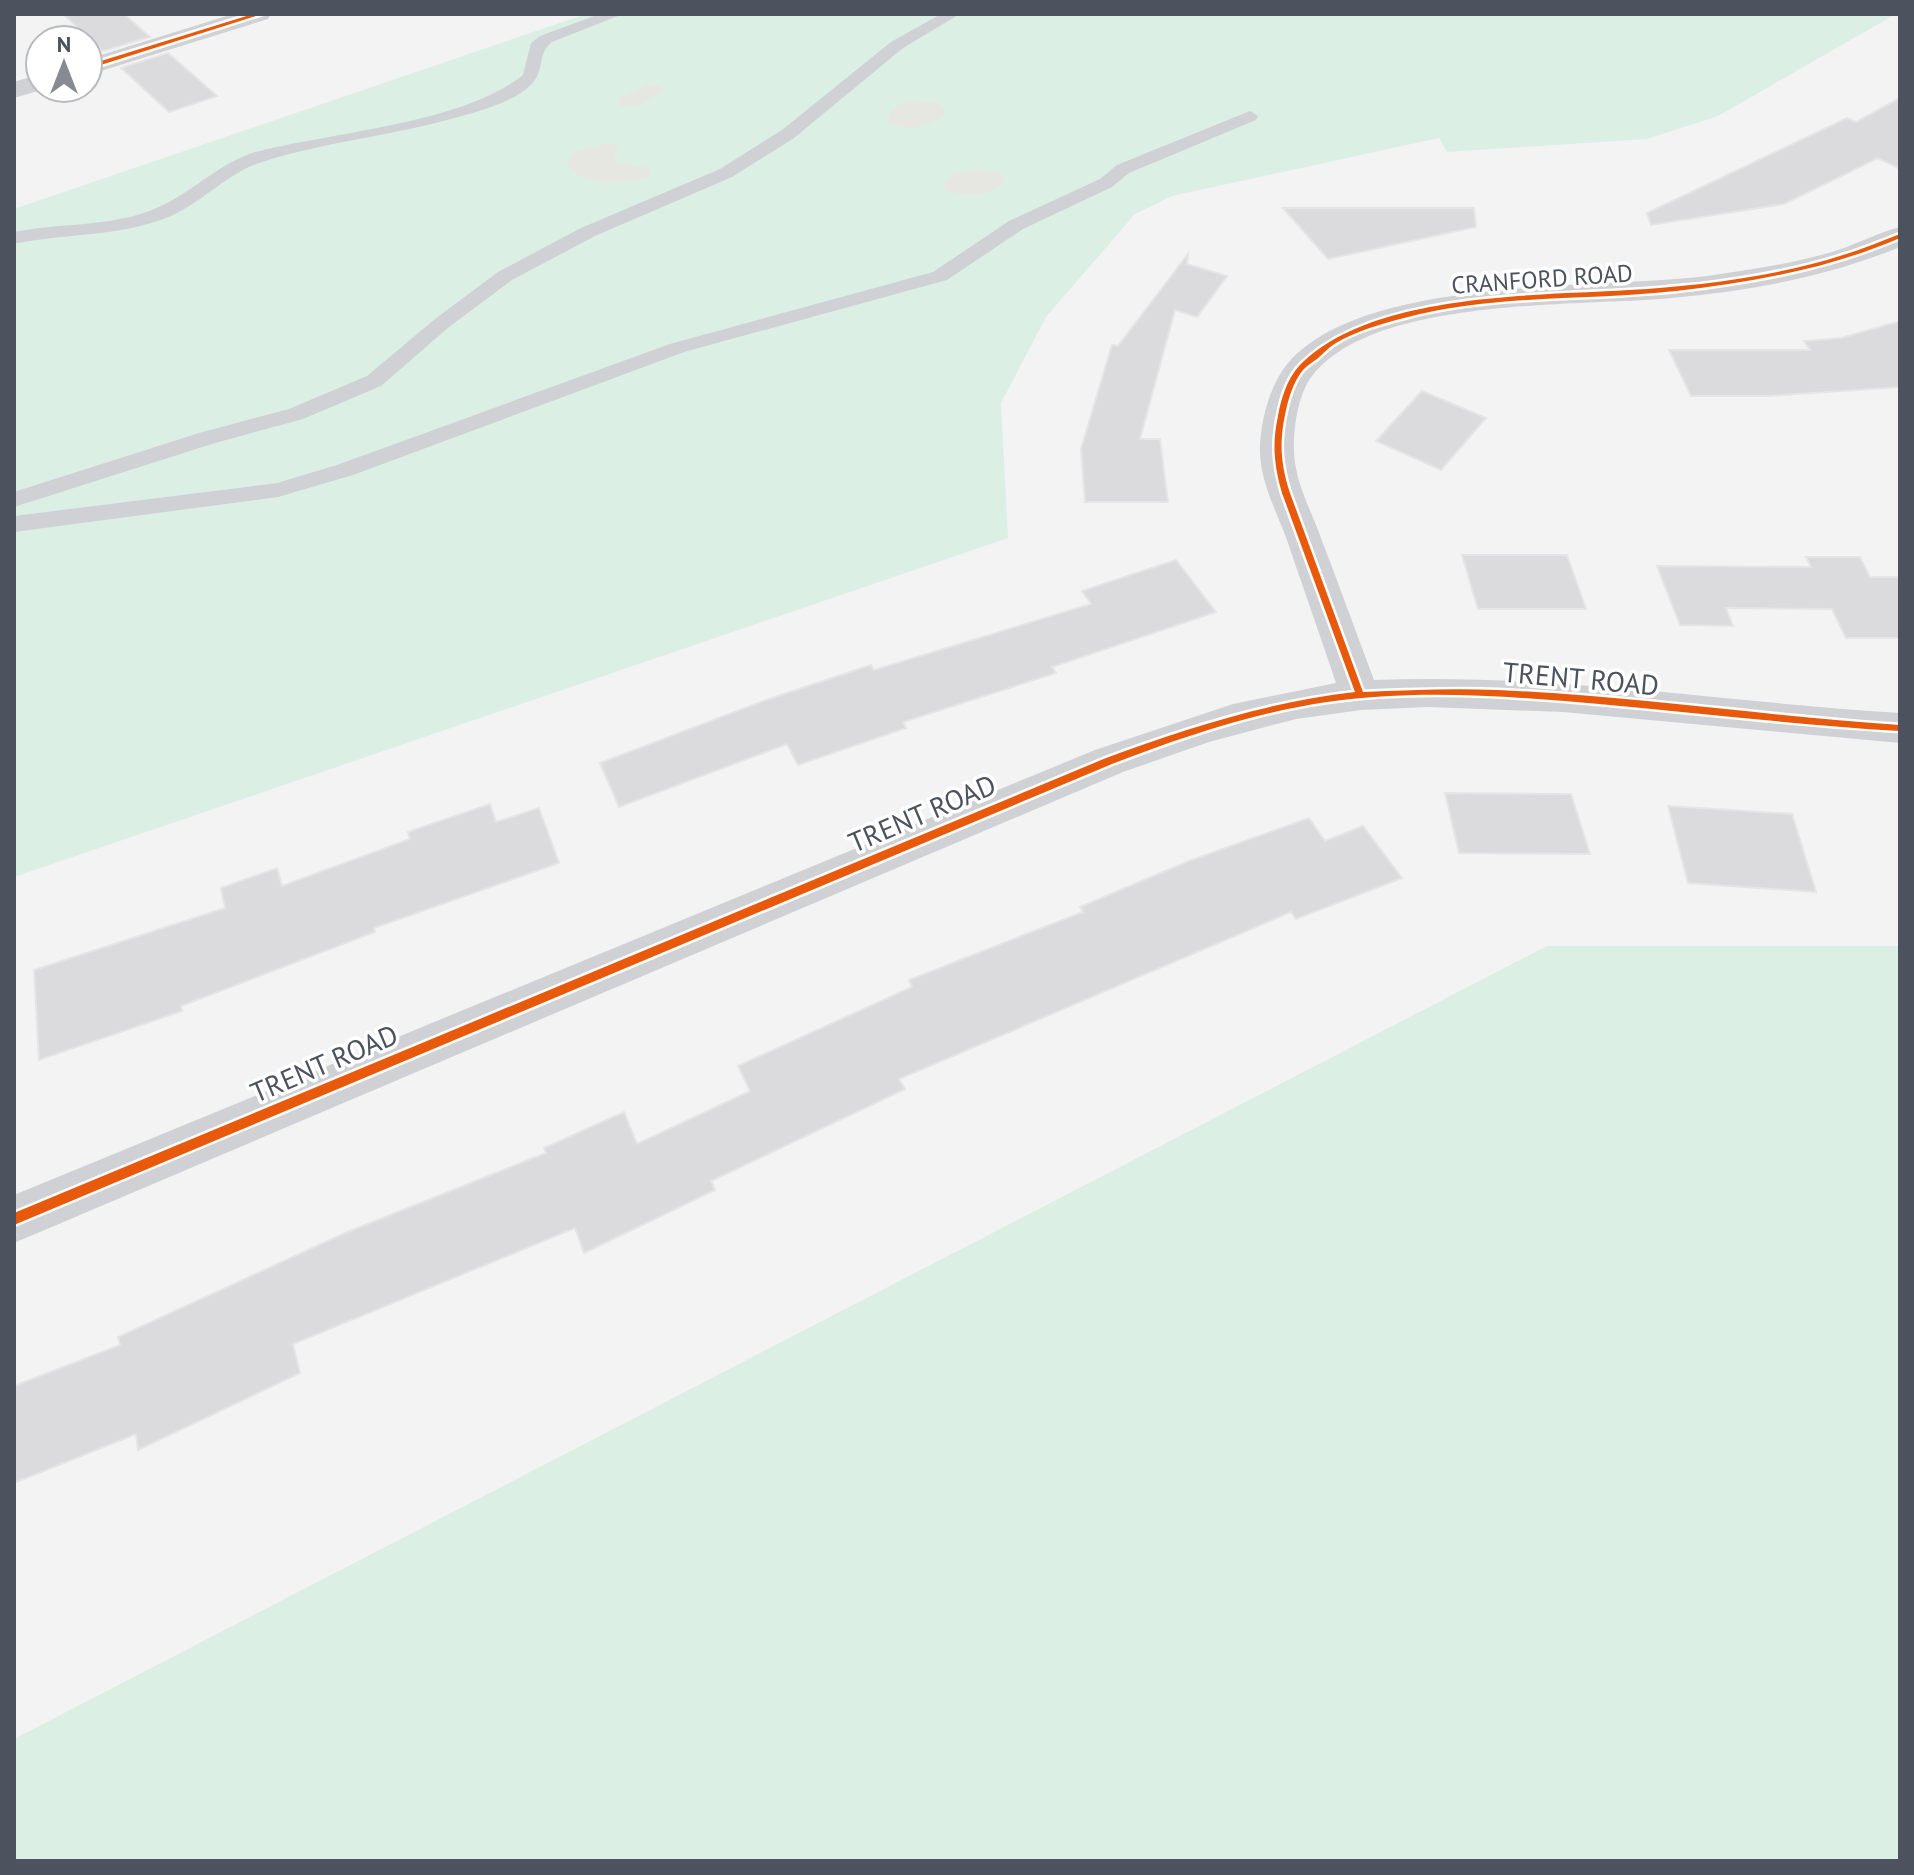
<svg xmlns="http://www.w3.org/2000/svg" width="1914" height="1875" font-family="'PT Sans',sans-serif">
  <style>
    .green { fill: #dbefe5 }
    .sand { fill: #e7e7e2 }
    .building { fill: #dbdbdd; stroke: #e5e5e6; stroke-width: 2 }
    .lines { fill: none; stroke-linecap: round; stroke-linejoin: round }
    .lane { fill: #cfd1d4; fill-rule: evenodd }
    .street { fill: #cfd1d4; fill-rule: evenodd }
    .cycleway-casing { stroke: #fff; stroke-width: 5 }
    .cycleway { fill: #e8590c; fill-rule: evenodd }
    .labels { text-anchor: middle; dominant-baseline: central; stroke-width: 7; stroke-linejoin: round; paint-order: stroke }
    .far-street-label { font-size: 24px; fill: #4c535e; stroke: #fff }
    .street-label { font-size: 28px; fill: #4c535e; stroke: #fff }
  </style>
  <rect width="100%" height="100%" fill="#f3f3f3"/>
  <!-- green -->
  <path class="green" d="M586 14H1896L1718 116 1647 139 1447 152 1439 138 1172 196 1135 214 1046 317 1001 403 1008 538 14 877V209Z
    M1547 946H1900V1861H14V1739Z"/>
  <!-- sand -->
  <path class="sand" d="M647 85H661L662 92 640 105 622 107 618 103 620 97Z
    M909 100 937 102 946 112C932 129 906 132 887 122L891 109Z
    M608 142 618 147 614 156 618 162 649 168 650 177C630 184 572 188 567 161L574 152Z
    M976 169 1000 172 1005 179C994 198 964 197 945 190L944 184 954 173Z"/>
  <!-- building -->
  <path class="building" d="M63 14H124L150 37 103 51Z
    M168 53 217 96 169 112 121 68Z
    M1900 98V169L1878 158 1784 204 1651 225 1647 213 1847 118 1856 122Z
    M1283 208H1474L1476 227 1328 259Z
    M1188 254 1187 264 1227 276 1197 317 1175 310 1140 439H1160L1168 502H1085L1081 449 1112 345 1118 346Z
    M1900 321V387L1768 396H1691L1669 350H1810L1804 341 1841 338Z
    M1422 391 1486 418 1441 470 1376 441Z
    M1462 555H1567L1586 609H1478Z
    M1806 557H1860L1870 577H1900V638H1846L1832 609 1726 608 1733 626 1680 625 1657 566 1811 567Z
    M1176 560 1216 612 1052 667 1056 673 903 722 906 728 798 765 787 744 619 807 600 763 766 700 871 665 874 670 1091 604 1082 591Z
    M1445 793 1571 794 1590 854 1459 853Z
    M490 804 496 822 539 808 559 863 374 928 375 932 181 1006 182 1011 39 1060 34 970 225 908 221 888 277 868 282 886 410 839 408 832Z
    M1668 806 1792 814 1816 892 1688 883Z
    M1309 818 1325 841 1363 826 1402 878 1296 919 1291 912 899 1079 905 1089 711 1181 715 1190 584 1253 575 1228 293 1344 300 1373 138 1450 136 1434 14 1483V1386L120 1345 118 1337 345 1233 546 1153 544 1148 624 1112 637 1144 750 1091 738 1066 912 987 909 980 1083 912 1080 907 1189 861Z"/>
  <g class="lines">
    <!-- lane -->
    <path class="lane" d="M600 14H623L552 42C534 56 549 75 522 92 501 106 472 113 447 120 385 137 317 143 256 164 223 177 199 205 166 218 118 237 64 233 14 244V232C58 223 107 227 149 211 187 198 214 166 252 153 330 132 462 124 523 75L531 43 540 36Z
      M941 14H960L903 48 794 138 732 177 595 236 512 280 449 327 381 386 303 419 215 443 14 507V492L199 433 289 409 367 376 435 319 498 272 581 228 720 169 782 130 891 42Z
      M1250 111 1258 116 1256 120 1129 173 1112 187 1023 229 947 280 684 352 353 475 278 497 14 532V516L277 483 337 465 670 344 933 272 1009 221 1100 179 1117 165Z"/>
    <!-- street -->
    <path class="street" d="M233 14H271L268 19 88 75V59Z
      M40 74V88H48L14 98V82Z
      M1900 227V247C1827 277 1749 291 1671 298 1577 307 1374 296 1312 376 1298 394 1293 429 1294 452 1295 482 1311 510 1321 538 1339 585 1356 632 1374 680 1550 673 1724 702 1900 713V743L1563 712 1428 707 1361 710 1296 719 1209 742 1123 772 14 1243V1195L1095 750 1233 704 1336 683C1320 635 1303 588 1287 540 1276 510 1259 480 1260 447 1261 419 1270 385 1288 363 1364 275 1597 290 1707 276 1749 270 1791 264 1832 252 1855 245 1877 233 1900 227Z"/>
    <!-- cycleway casing -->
    <g class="cycleway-casing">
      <path id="cycleway" d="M253 14H262L88 69V65Z
        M1900 234V238C1828 269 1753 282 1676 291 1585 301 1492 294 1404 318 1381 324 1356 331 1336 343 1329 347 1323 354 1317 359 1312 362 1307 366 1303 370 1293 382 1288 400 1285 415 1279 443 1281 466 1290 493L1363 692C1408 690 1453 688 1498 690 1632 696 1766 716 1900 725V731C1799 725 1699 713 1599 704 1509 696 1416 689 1327 702 1253 713 1182 737 1112 764L14 1225V1213L1106 758C1187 728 1268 702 1355 692L1282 493C1274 466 1272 443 1278 416 1281 399 1287 379 1299 366 1369 293 1533 296 1629 290 1653 289 1677 286 1701 284 1749 278 1797 270 1843 255 1863 249 1881 241 1900 234Z"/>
    </g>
    <!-- cycleway -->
    <use href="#cycleway" class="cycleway"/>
  </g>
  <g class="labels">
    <!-- far-street labels -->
    <g class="far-street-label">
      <text transform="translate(1542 279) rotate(-4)">CRANFORD ROAD</text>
    </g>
    <!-- street labels -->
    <g class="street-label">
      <text transform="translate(1581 678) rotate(5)">TRENT ROAD</text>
      <text transform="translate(922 813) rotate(-23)">TRENT ROAD</text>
      <text transform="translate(324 1063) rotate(-23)">TRENT ROAD</text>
    </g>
  </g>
  <!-- border -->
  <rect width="1914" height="1875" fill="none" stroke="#4c535e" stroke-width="32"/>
  <!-- north arrow -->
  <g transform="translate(64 64)"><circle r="38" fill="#ffffff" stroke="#b7babf" stroke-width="2"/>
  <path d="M0-6L14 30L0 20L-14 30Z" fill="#868b92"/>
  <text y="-12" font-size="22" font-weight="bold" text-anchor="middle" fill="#4c535e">N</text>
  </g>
</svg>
